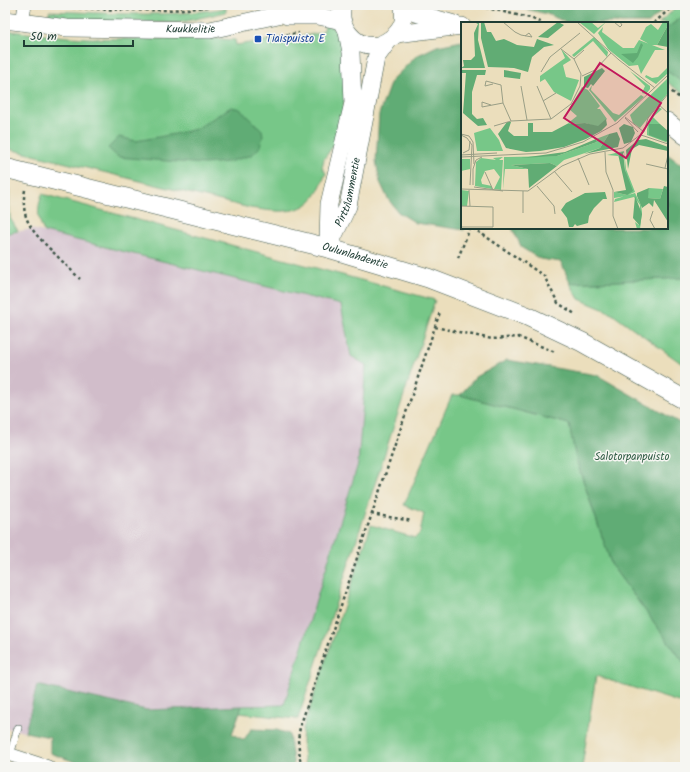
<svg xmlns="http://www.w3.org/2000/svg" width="690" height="772" font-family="Kalam,sans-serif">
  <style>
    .industrial { fill: #d1bdca }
    .green { fill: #77c788; stroke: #4b825e }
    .forest { fill: #61ac74; stroke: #407454 }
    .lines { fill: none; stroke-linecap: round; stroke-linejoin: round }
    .service-casing { stroke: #3e5548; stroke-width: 8 }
    .minor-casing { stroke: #3e5548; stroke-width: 14 }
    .tertiary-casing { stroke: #3e5548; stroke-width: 18 }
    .secondary-casing { stroke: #3e5548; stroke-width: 20 }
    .path { stroke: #3e5548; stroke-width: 2.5; stroke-dasharray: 3 3; stroke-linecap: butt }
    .service { stroke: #fff; stroke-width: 7 }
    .minor { stroke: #fff; stroke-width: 13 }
    .tertiary { stroke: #fff; stroke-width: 17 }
    .secondary { stroke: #fff; stroke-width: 19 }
    .transit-dot { fill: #1a4fb4; stroke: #f6f6f2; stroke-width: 1.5 }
    .labels { text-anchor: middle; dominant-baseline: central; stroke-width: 3; stroke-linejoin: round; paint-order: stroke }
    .street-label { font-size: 11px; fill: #1f3d34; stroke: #f6f6f2 }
    .transit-label { font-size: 11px; fill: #164399; stroke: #f6f6f2; text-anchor: start }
    .park-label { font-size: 11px; fill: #356049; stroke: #f6f6f2 }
    .inset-road { fill: none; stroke: #999e86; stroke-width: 1 }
    .view { fill: #c2185b; fill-opacity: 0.15; stroke: #c2185b; stroke-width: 2 }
    .inset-edge { fill: none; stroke: #1f3d34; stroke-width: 2 }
  </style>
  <rect width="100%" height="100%" fill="#f6f6f2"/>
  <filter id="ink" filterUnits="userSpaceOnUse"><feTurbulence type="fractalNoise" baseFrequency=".025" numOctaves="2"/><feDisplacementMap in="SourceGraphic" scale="8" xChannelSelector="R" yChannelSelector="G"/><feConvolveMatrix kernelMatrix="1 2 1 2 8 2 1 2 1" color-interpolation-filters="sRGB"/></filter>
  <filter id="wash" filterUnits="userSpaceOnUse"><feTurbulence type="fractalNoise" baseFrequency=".012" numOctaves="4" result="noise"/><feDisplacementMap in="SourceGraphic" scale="16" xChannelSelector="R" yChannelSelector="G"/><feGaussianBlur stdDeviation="0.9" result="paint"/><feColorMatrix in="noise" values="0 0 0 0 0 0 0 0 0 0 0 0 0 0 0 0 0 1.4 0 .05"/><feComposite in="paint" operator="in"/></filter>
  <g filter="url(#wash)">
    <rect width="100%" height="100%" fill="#ebdebc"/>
    <!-- industrial -->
    <path class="industrial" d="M31 229 341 305 351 356 366 364 358 464 284 705 147 710 37 685 25 732 5 728V234Z"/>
    <!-- green -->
    <path class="green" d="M679 5H685V15L667 28V23H659Z
      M226 8V12L178 23 59 20 49 18V11C108 13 168 18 226 8Z
      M325 22 336 30 342 42 346 88 343 111 335 143 324 159 322 168 326 173C323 180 320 189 315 196 300 217 272 211 250 208L5 148V30C49 37 95 39 140 39 172 39 203 37 235 40L236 45 320 33 324 30Z
      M667 71 685 84V95L667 82Z
      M5 188 9 189 10 218 18 231 5 234Z
      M42 194 435 300 298 719 239 713 242 706 284 705 358 464 366 365 351 356 341 305 44 232C37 216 37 210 42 194Z
      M685 278V366L612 313 579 299 570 283Z
      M452 395H460L569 424 576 459 612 566 685 664V704L596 676 582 767H305L302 741 303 728 371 525 415 538 420 533 424 513 404 505Z"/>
    <!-- forest -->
    <path class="forest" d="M508 5H668L649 23H568L547 14Z
      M685 15V84L667 71V28Z
      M462 41V228H465L464 230 416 223 398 212 388 199 380 182 376 161 379 114 391 81 416 56 437 46Z
      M231 107 240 109 255 123 262 130 263 136 260 147 252 155 228 162 204 164 118 157 108 148 119 137 136 141 175 134 196 129Z
      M667 154 685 167V278L570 283 561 262 540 259 522 248 512 228H667Z
      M507 360 597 375 685 426V664L612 566 576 459 569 424 460 395 476 377Z
      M37 685 147 710 242 706 232 734 244 740 251 729 277 730 289 734 294 767H89L50 753V737L25 732Z"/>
  </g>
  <g filter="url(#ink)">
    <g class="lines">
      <!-- service casing -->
      <g class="service-casing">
        <path id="service" d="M10 755 18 728"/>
      </g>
      <!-- minor casing -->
      <g class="minor-casing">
        <path id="minor" d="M22 23 25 5
          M5 753 48 767"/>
      </g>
      <!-- tertiary casing -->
      <g class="tertiary-casing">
        <g id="tertiary">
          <path d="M343 5C337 25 355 49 377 45 383 44 389 40 394 36 398 32 402 27 403 21 404 16 403 10 403 5"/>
          <path d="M403 5 416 13 454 24"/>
          <path d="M287 16H318L342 21"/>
          <path id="s1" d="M5 20 67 28 210 30 278 15 306 5"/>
          <path d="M396 34 462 26"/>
          <path d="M667 121 685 136"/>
          <path d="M328 241 329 204 353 103 351 52 347 32"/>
          <path id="s2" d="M328 248 348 206 376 58 389 40"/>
        </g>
      </g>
      <!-- secondary casing -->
      <g class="secondary-casing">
        <g id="secondary">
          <path id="s3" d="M5 168 328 248 428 278 527 316 582 342 685 400"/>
        </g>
      </g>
      <!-- path -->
      <path class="path" d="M37 5 50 7C107 9 165 14 221 5
        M474 5 530 18 543 23
        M654 23 674 5
        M268 37 299 33
        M667 88 685 102
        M25 190C20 219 32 231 51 250 60 259 70 269 80 279
        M473 228 544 276 558 303 575 314
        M458 258 470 228
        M435 327 492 339 518 337 555 352
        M371 514 412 521
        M301 767 298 740 300 727 440 312"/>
      <!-- service -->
      <use href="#service" class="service"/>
      <!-- minor -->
      <use href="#minor" class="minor"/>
      <!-- tertiary -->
      <use href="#tertiary" class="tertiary"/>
      <!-- secondary -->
      <use href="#secondary" class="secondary"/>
    </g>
  </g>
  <!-- markers -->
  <rect class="transit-dot" x="254" y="35" width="8" height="8" rx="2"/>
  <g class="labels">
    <!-- street labels -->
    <g class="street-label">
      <text stroke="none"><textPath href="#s1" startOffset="186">Kuukkelitie</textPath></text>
      <text stroke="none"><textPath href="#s2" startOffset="60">Pirttilammentie</textPath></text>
      <text stroke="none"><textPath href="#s3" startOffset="361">Oulunlahdentie</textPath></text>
    </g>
    <!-- transit labels -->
    <g class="transit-label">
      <text x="266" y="39">Tiaispuisto E</text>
    </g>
    <!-- park labels -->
    <g class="park-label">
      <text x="632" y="457">Salotorpanpuisto</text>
    </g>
  </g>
  <!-- overview -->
  <g transform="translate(461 22)">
    <rect width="207" height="207" fill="#ebdebc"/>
    <path d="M118 0H130L137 6 145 0 133 12ZM202 0H207V3L196 23H190L179 17 185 5 190 2 197 8ZM142 5 141 10 162 26H173L178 18 204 28H194L180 52 177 43 168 44 147 27 137 11ZM133 15 147 30 146 35 132 19 113 35 111 33ZM100 27 110 38 102 43 105 55 118 58 110 79 93 70 84 57 79 60V54L104 36ZM207 45V51L195 62 184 55 185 53 191 56 197 55ZM169 49 189 64V67L185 72 181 71 184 64ZM207 56V71L179 106 172 101 169 93ZM131 63 130 68 152 91 158 93 180 73 183 75 154 100 128 68ZM121 65 127 68 139 84 136 87H139L146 97 137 105 124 101 106 102 116 94 108 87ZM197 85 201 87 192 95 199 102H188L207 121 186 113V107L188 100ZM29 106 38 118 42 129H16L13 111ZM148 112 139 126 103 138 96 144 89 141 50 143 67 147H44L42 167 43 135 96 134 136 120 135 117ZM163 129 165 147 174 170 165 174 153 176V170L166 173 163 131 157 132V134L146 133ZM42 135 38 138H42L40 168 33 167 39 155 33 147 24 149 20 158 21 162 31 164V167L14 164 15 140 20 136 35 138 32 136ZM0 137H9V147L0 149ZM188 166 202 167 199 177 186 176ZM0 168 8 169 6 184H0ZM174 171 180 183 181 190 179 207H176L174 200 178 203 179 183 173 175 153 180 154 177Z" fill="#77c788"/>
    <path d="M13 0H18L17 18 24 46H0L3 44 2 38H10L14 34 13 11 17 2ZM20 0H23L26 10H30L35 19 43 17 56 23 73 25 76 17 93 23 83 25 71 35 67 50 53 46 27 45 20 16ZM97 0 103 3 87 16 77 15ZM207 3V25L196 23ZM180 21 182 23 177 35 172 41 160 32 176 31ZM141 46 144 49 132 64 130 62 127 66 123 65V55ZM0 48H25L24 53H16L11 70V92L16 97 22 96 26 103 17 104 2 91 5 51H0ZM43 48 60 51 59 57 43 55ZM145 97 146 103 140 109 125 117 103 125 79 129 65 130 45 126 37 112 46 100H50L47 109 53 114H67V101H72V110H91L106 102 124 101 137 104ZM163 102 172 105 174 111 170 120 163 122 158 106ZM188 102H199L207 109V120L188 113ZM156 110 159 117 157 125 123 132 139 126 148 112ZM135 117 136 120 96 134 60 136 104 130ZM185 117 207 125V129L178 123 171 127 167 147 165 128 177 118ZM162 130 164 148 172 169 166 173 153 170 165 168 157 132ZM89 141 96 144 68 166 67 147 50 143ZM203 164 207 165V200L193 178 192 185 188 181 181 186 176 174V171L188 166 187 176 199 177ZM144 170 146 177H142L133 186 128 194 127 201 116 204 114 202 112 205H108L106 196 100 188 105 181 124 171ZM174 174 181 192 179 204 172 196Z" fill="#61ac74"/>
    <path class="inset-road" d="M42 0 54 10 60 13 71 15 68 11 64 14M116 0 158 38 194 66M153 0 159 5 161 3 159 0M113 37 123 28M80 50 89 35 119 11M121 54 134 48 150 31M32 62 24 64 25 59 40 63 42 81 50 99M60 64 66 98M76 64 90 97M82 79 95 71M197 82 207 91M30 83 21 80V85L42 81M164 95 183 110M164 96 177 110M33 104 50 99 90 97 110 82 119 64 120 52 113 37 100 27M183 110 187 96 207 72M0 112 8 114 12 120 13 142M0 113 6 116 11 123 9 163M180 113 207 122M144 130 145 150 152 168V194L157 207M2 131 8 128 9 119M0 133 36 131M0 135 85 131 122 120 156 101 207 53M117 136 128 163M185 142 207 147M204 146 207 133M12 147V163M12 147 15 138 21 135M93 149 111 170M24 150 32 168M76 164 93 184 94 192M13 165 42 169M0 167 67 169 101 144 129 132 162 126 183 110M8 168 9 184M62 169V191M0 184 32 185V205H0M192 189 189 198 194 207"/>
    <path class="view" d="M139 41 200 81 165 136 103 96Z"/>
    <rect width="207" height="207" class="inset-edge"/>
  </g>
  <!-- margin -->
  <rect width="690" height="772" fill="none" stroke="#f6f6f2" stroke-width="20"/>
  <!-- scale -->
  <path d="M24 40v6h109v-6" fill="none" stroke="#1f3d34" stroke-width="2"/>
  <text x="30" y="40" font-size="12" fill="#1f3d34" stroke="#f6f6f2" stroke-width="3" paint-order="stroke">50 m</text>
</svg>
